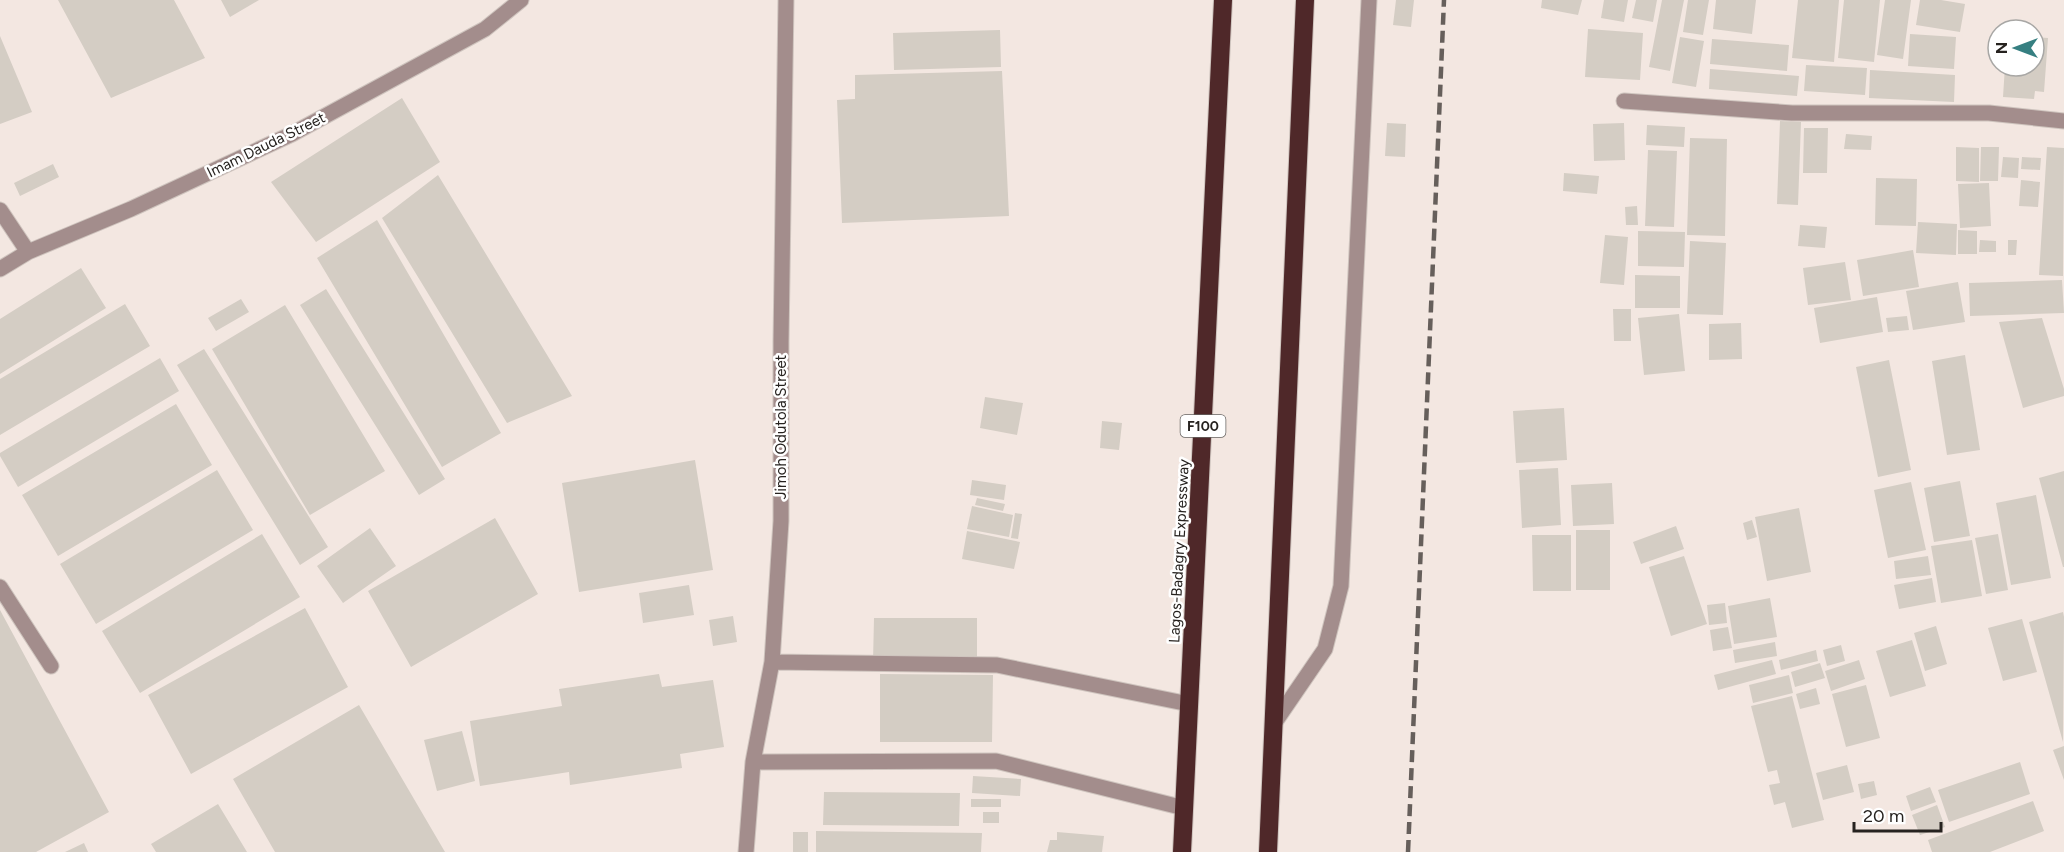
<svg xmlns="http://www.w3.org/2000/svg" width="2064" height="852" font-family="Figtree,sans-serif">
  <style>
    .building { fill: #d4cdc4 }
    .lines { fill: none; stroke-linecap: round; stroke-linejoin: round }
    .minor-casing { stroke: #cec4be; stroke-width: 17 }
    .highway-casing { stroke: #cec4be; stroke-width: 20 }
    .minor { stroke: #a38d8c; stroke-width: 15 }
    .highway { stroke: #4f2829; stroke-width: 18 }
    .rail { stroke: #665f5b; stroke-width: 4.5; stroke-dasharray: 12 6; stroke-linecap: butt }
    .labels { text-anchor: middle; dominant-baseline: central; stroke-width: 5; stroke-linejoin: round; paint-order: stroke }
    .shield { fill: #fff; stroke: #676462; stroke-width: 1.5 }
    .shield-label { font-size: 14px; font-weight: bold; fill: #26221f }
    .street-label { font-size: 15px; fill: #26221f; stroke: #fff }
  </style>
  <rect width="100%" height="100%" fill="#f3e7e1"/>
  <!-- building -->
  <path class="building" d="M58 0H174L205 58 111 98Z
    M221 0H259L230 17Z
    M1396 0H1414L1411 27 1393 25Z
    M1542 0H1582L1578 15 1541 8Z
    M1604 0H1628L1624 22 1601 18Z
    M1636 0H1657L1653 22 1632 18Z
    M1662 0H1684L1670 71 1649 67Z
    M1688 0H1709L1703 35 1683 32Z
    M1716 0H1756L1752 34 1713 29Z
    M1798 0H1839L1834 62 1792 58Z
    M1844 0H1880L1874 62 1838 58Z
    M1885 0H1911L1903 59 1877 55Z
    M1920 0H1941L1965 4 1960 32 1916 25Z
    M1588 29 1643 33 1640 80 1585 77Z
    M1000 30 1001 67 894 70 893 33Z
    M1910 34 1956 37 1954 69 1908 66Z
    M0 36 32 112 0 124Z
    M1680 37 1704 41 1696 87 1672 83Z
    M2034 37 2048 38 2044 92 2035 91 2034 99 2003 97 2005 66H2034Z
    M1712 39 1789 45 1787 71 1710 64Z
    M1806 65 1867 68 1865 95 1804 91Z
    M1710 69 1799 76 1797 96 1709 89Z
    M1870 70 1955 75 1954 102 1869 98Z
    M1002 71 1009 216 842 223 837 100 855 99V75Z
    M402 98 440 162 316 242 271 182Z
    M1780 121 1801 122 1798 205 1777 204Z
    M1387 123 1406 124 1405 157 1385 156Z
    M1624 123 1625 160 1594 161 1593 124Z
    M1647 125 1685 127 1684 147 1646 145Z
    M1804 128H1828L1827 173H1803Z
    M1846 134 1872 136 1871 150 1844 149Z
    M1690 138 1727 139 1725 236 1687 235Z
    M1956 147 1979 148V182L1956 181Z
    M1981 147H1999L1998 181H1980Z
    M2047 147 2064 148 2063 276 2039 275Z
    M1648 150 1677 151 1674 227 1645 226Z
    M2003 157 2019 158 2018 178 2001 177Z
    M2022 157 2041 158 2040 170 2021 169Z
    M53 164 59 177 20 196 14 183Z
    M1564 173 1599 176 1597 194 1563 191Z
    M438 175 572 396 507 423 382 218Z
    M1876 178 1917 179 1916 226 1875 225Z
    M2021 180 2040 182 2038 207 2019 206Z
    M1989 183 1991 226 1960 228 1958 184Z
    M1637 206 1638 225H1626L1625 207Z
    M377 220 501 433 442 467 317 258Z
    M1918 222 1957 224 1956 255 1916 253Z
    M1800 225 1827 227 1825 248 1798 246Z
    M1958 230 1977 231V254H1958Z
    M1638 231 1685 232 1684 267 1638 266Z
    M1605 235 1628 237 1624 285 1600 283Z
    M1980 240 1996 241V252H1979Z
    M2008 240H2017L2016 255H2008Z
    M1690 241 1726 243 1723 315 1687 314Z
    M1913 250 1919 287 1863 296 1857 260Z
    M1845 262 1851 300 1808 305 1803 268Z
    M81 268 106 308 0 374V319Z
    M1635 275 1680 276V308H1635Z
    M2062 280 2064 313 1970 316 1969 283Z
    M1958 282 1965 322 1913 330 1906 291Z
    M326 289 445 479 419 495 300 305Z
    M1877 297 1883 332 1820 343 1814 308Z
    M241 299 249 312 216 331 208 318Z
    M125 304 150 346 0 435V379Z
    M285 305 385 471 310 515 212 349Z
    M1613 309H1631V341H1614Z
    M1679 314 1685 371 1644 375 1638 318Z
    M1907 316 1909 330 1888 332 1886 318Z
    M2042 318 2064 389V396L2023 408 1999 322Z
    M1741 323 1742 359 1709 360V324Z
    M204 349 328 547 300 565 177 365Z
    M1965 355 1980 450 1947 455 1932 361Z
    M160 358 179 391 18 487 0 456V453Z
    M1889 360 1911 470 1878 477 1856 367Z
    M985 397 1023 403 1017 435 980 428Z
    M176 404 212 465 58 556 22 495Z
    M1564 408 1567 460 1516 463 1513 411Z
    M1102 421 1122 423 1119 450 1100 448Z
    M695 460 713 570 579 592 562 483Z
    M1558 468 1561 525 1522 528 1519 470Z
    M217 470 253 530 96 624 60 564Z
    M2064 471V567H2063L2039 478Z
    M972 480 1006 485 1004 500 970 495Z
    M1960 481 1970 536 1934 542 1924 488Z
    M1911 482 1926 550 1888 558 1874 490Z
    M1612 483 1614 524 1573 526 1571 485Z
    M2036 495 2051 578 2011 585 1996 503Z
    M977 498 1005 504 1003 511 975 505Z
    M972 506 1013 515 1009 537 967 529Z
    M1799 508 1811 572 1767 581 1755 517Z
    M1015 513 1022 514 1018 539 1011 538Z
    M495 518 538 594 411 667 368 591Z
    M1752 520 1757 537 1747 540 1743 523Z
    M1676 526 1684 549 1641 564 1633 542Z
    M370 528 396 566 343 603 317 566Z
    M1576 530H1610V590H1576Z
    M967 531 1020 542 1014 569 962 559Z
    M262 534 300 597 140 693 102 631Z
    M1998 534 2008 590 1986 594 1975 538Z
    M1532 535H1571V591H1533Z
    M1972 540 1982 596 1941 603 1931 546Z
    M1684 556 1707 624 1671 636 1649 567Z
    M1928 556 1931 575 1896 579 1894 561Z
    M1932 578 1936 602 1899 609 1894 585Z
    M689 585 694 615 643 623 639 593Z
    M1770 598 1777 637 1734 644 1728 606Z
    M1725 603 1727 623 1709 625 1707 605Z
    M305 608 348 687 191 774 148 695Z
    M0 610 109 812 36 852H0Z
    M2063 612 2064 617 2063 742 2029 622Z
    M733 616 737 642 713 646 709 620Z
    M874 618H977V662H873Z
    M2022 619 2037 672 2003 681 1988 628Z
    M1936 626 1947 664 1925 671 1914 633Z
    M1728 627 1732 648 1713 651 1710 630Z
    M1912 640 1926 686 1890 697 1876 651Z
    M1775 642 1777 656 1735 663 1733 650Z
    M1841 645 1845 661 1827 666 1823 650Z
    M1816 650 1818 661 1781 670 1779 660Z
    M1772 660 1776 674 1718 690 1714 675Z
    M1859 660 1865 679 1831 691 1825 671Z
    M1820 663 1825 678 1795 687 1791 672Z
    M659 674 662 687 713 680 724 747 680 754 682 768 570 785 569 772 480 786 470 721 562 706 559 689Z
    M880 674 993 675 992 742H880Z
    M1789 675 1793 693 1753 703 1749 685Z
    M1866 685 1880 738 1846 747 1832 694Z
    M1816 688 1820 704 1800 709 1796 694Z
    M1792 696 1824 820 1792 828 1785 802 1774 805 1769 785 1780 783 1777 770 1768 772 1751 706Z
    M359 705 445 852H275L233 779Z
    M462 731 475 781 437 791 424 740Z
    M2064 746V780L2053 750Z
    M2020 762 2030 794 1949 822 1938 790Z
    M1847 765 1854 792 1823 800 1816 773Z
    M973 776 1021 779 1020 796 972 793Z
    M1874 781 1877 795 1861 799 1858 784Z
    M1930 787 1936 802 1911 811 1906 796Z
    M824 792 960 793 959 826 823 825Z
    M971 799H1001V807H971Z
    M2033 801 2044 831 1990 852H1932L1928 840Z
    M218 804 247 852H156L151 844Z
    M1937 805 1945 827 1920 835 1912 815Z
    M983 812H999V823H983Z
    M816 831 982 833 981 852H816Z
    M793 832H808V852H793Z
    M1057 832 1104 836 1102 852H1047L1050 840H1057Z
    M84 843 88 852H65Z"/>
  <g class="lines">
    <!-- minor casing -->
    <g class="minor-casing">
      <path id="minor" d="M1624 101 1792 113H1989L2064 121
        M0 210 28 252
        M0 269 28 252 131 209 292 134 485 29 521 0
        M0 587 51 666
        M772 662 997 665 1189 704
        M1273 725 1325 649 1341 586 1369 0
        M753 762 996 761 1184 808
        M746 852 753 762 772 662 781 521V342L786 0"/>
    </g>
    <!-- highway casing -->
    <g class="highway-casing">
      <path id="highway" d="M1182 852 1223 0
        M1268 852 1305 0"/>
    </g>
    <!-- minor -->
    <use href="#minor" class="minor"/>
    <!-- highway -->
    <use href="#highway" class="highway"/>
    <!-- rail -->
    <path class="rail" d="M1408 852 1444 0"/>
  </g>
  <g class="labels">
    <!-- shield labels -->
    <rect class="shield" x="1180.5" y="415" width="45" height="22" rx="4.5"/>
    <g class="shield-label">
      <text x="1203" y="426">F100</text>
    </g>
    <!-- street labels -->
    <g class="street-label">
      <text transform="translate(266 145) rotate(-26)">Imam Dauda Street</text>
      <text transform="translate(781 427) rotate(-90)">Jimoh Odutola Street</text>
      <text transform="translate(1179 551) rotate(-87)">Lagos-Badagry Expressway</text>
    </g>
  </g>
  <!-- north arrow -->
  <g transform="translate(2016 48) rotate(270)"><circle r="28" fill="#ffffff" stroke="#a8a7a5" stroke-width="1.5"/>
  <path d="M0-4.5L10 22L0 15L-10 22Z" fill="#367f81"/>
  <text y="-9" font-size="16" font-weight="bold" text-anchor="middle" fill="#26221f">N</text>
  </g>
  <!-- scale -->
  <path d="M1854 822v9h87v-9" fill="none" stroke="#26221f" stroke-width="3"/>
  <text x="1863" y="822" font-size="18" fill="#26221f" stroke="#ffffff" stroke-width="4.5" paint-order="stroke">20 m</text>
</svg>
